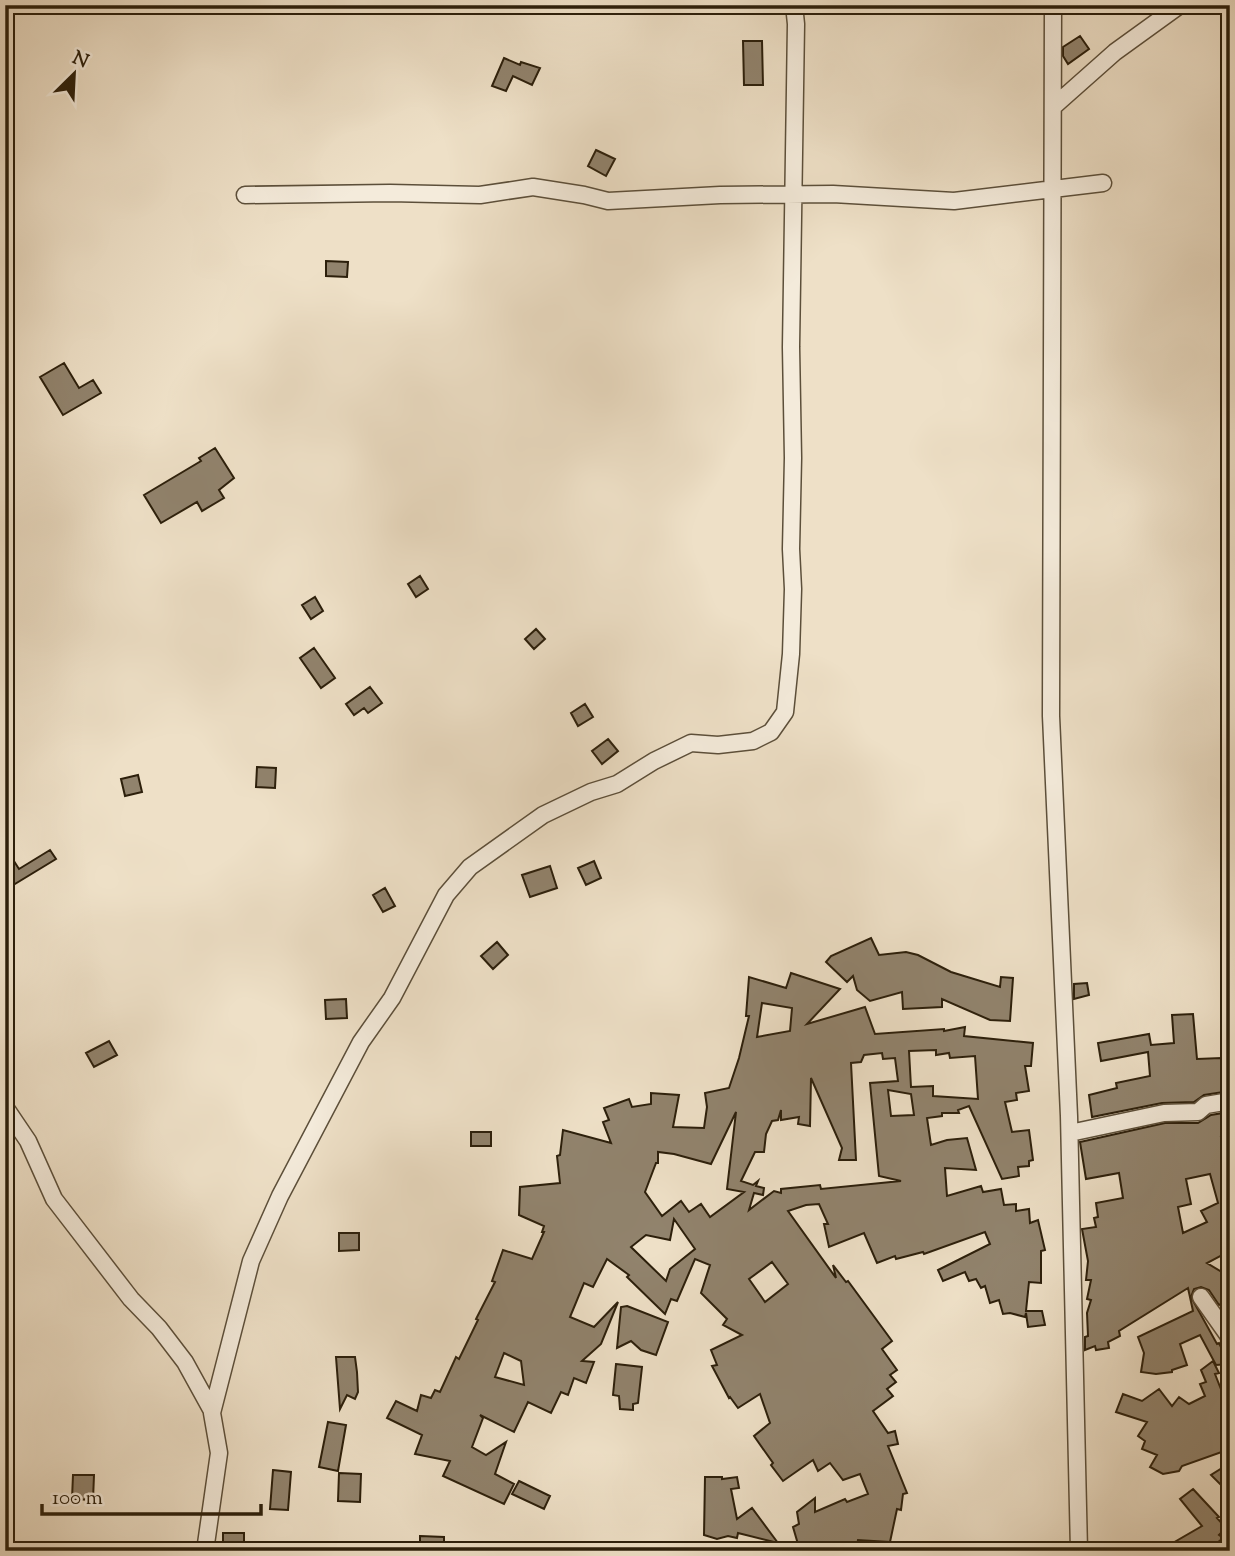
<svg xmlns="http://www.w3.org/2000/svg" width="1235" height="1556" font-family="'Sorts Mill Goudy',serif">
  <style>
    .building { fill: #91836d; stroke: #2c1f0b; stroke-width: 2; fill-rule: evenodd }
    .lines { fill: none; stroke-linecap: round; stroke-linejoin: round }
    .street-casing { stroke: #5c4f3a; stroke-width: 19 }
    .street { stroke: #f4ebdb; stroke-width: 16 }
  </style>
  <rect width="100%" height="100%" fill="#eee0c7"/>
  <filter id="stains"><feTurbulence type="fractalNoise" baseFrequency=".00286" numOctaves="4"/><feColorMatrix values="0 0 0 0 .2 0 0 0 0 .09 0 0 0 0 .02 0 0 0 .5 -.17"/></filter>
  <radialGradient id="worn" r=".72"><stop offset=".6" stop-color="#630" stop-opacity="0"/><stop offset="1" stop-color="#630" stop-opacity=".3"/></radialGradient>
  <!-- building -->
  <path class="building" d="M1080 36 1089 49 1068 64 1063 56V47Z
    M743 41H762L763 85H744Z
    M504 58 520 65 521 62 540 68 532 85 513 76 506 91 492 86Z
    M596 150 615 159 606 176 588 166Z
    M326 261 348 262 347 277 326 276Z
    M64 363 79 388 93 380 101 393 63 415 40 377Z
    M215 448 234 478 219 490 224 498 202 511 197 502 161 523 144 495 201 461 199 458Z
    M420 576 428 589 416 597 408 584Z
    M315 597 323 611 311 619 302 605Z
    M536 629 545 639 534 649 525 639Z
    M314 648 335 678 321 688 300 658Z
    M370 687 382 703 368 713 364 708 354 715 346 704Z
    M585 704 593 717 578 726 571 713Z
    M608 739 618 751 602 764 592 751Z
    M257 767 276 768 275 788 256 787Z
    M138 775 142 792 125 796 121 779Z
    M5 847 19 869 50 850 56 859 5 890Z
    M594 861 601 878 586 885 578 868Z
    M550 866 557 888 530 897 522 875Z
    M385 888 395 906 383 912 373 895Z
    M871 938 879 955 906 952 918 955 951 972 1000 987 1001 977 1013 978 1010 1021 990 1020 942 999V1007L903 1009 902 992 870 1001 857 990 853 976 847 982 826 962 831 956Z
    M497 942 508 955 493 969 481 956Z
    M791 973 840 989 807 1024 865 1007 875 1034 944 1029V1031L965 1027 964 1036 1033 1043 1031 1066H1025L1029 1091 1016 1093 1017 1100 1005 1102 1012 1132 1029 1130 1033 1160 1029 1161V1166L1018 1167 1019 1176 1002 1179 969 1106 958 1110 959 1113H942V1116L927 1118 931 1145 947 1140 967 1138 976 1170 945 1168 947 1196 981 1186 983 1192 1001 1189 1004 1205 1016 1204V1211L1029 1209 1030 1223 1038 1220 1045 1250 1041 1251V1283L1029 1282 1026 1311H1042L1045 1325 1028 1327 1026 1313 1025 1317 1010 1313 1003 1314 999 1300 990 1303 985 1286 981 1288 976 1279 969 1281 965 1272 943 1281 938 1270 990 1244 985 1232 924 1254 923 1252 896 1259 895 1256 877 1263 864 1233 829 1247 824 1224H828L819 1204 806 1205 788 1211 836 1278 833 1265 846 1282 848 1281 892 1341 882 1349 897 1370 890 1375 896 1382 887 1389 893 1396 873 1411 888 1433 895 1431 898 1444 888 1446 907 1493 903 1494 901 1510 897 1509 890 1542 858 1540 856 1551 809 1545 808 1551H800L793 1527 799 1524 797 1512 815 1498V1512L845 1499 847 1502 868 1494 860 1474 843 1480 830 1463 818 1471 813 1460 783 1481 771 1465 773 1463 754 1436 770 1423 760 1394 738 1408 730 1397 729 1398 712 1366 717 1365 711 1350 742 1335 723 1325 727 1319 701 1293 710 1265 695 1259 677 1301 671 1299 665 1314 627 1277 629 1275 607 1259 593 1287 584 1283 570 1317 594 1327 618 1302 601 1344 582 1361 594 1362 586 1383 574 1378 568 1395 561 1392 551 1413 528 1402 514 1432 480 1415 483 1418 472 1447 486 1455 506 1442 495 1474 514 1484 504 1504 443 1476 450 1461 415 1454 422 1435 387 1418 396 1401 417 1411 421 1395 431 1398 435 1390 440 1392 456 1357 459 1359 478 1320 476 1319 495 1282 492 1281 503 1250 532 1259 544 1232H542L544 1226 519 1215 520 1187 560 1183 557 1156 560 1155 563 1130 611 1143 603 1122 609 1120 604 1108 629 1099 632 1107 651 1104V1093L679 1095 673 1127 704 1128 707 1107 705 1093 729 1088 739 1058 749 1016H746L749 977 786 988ZM762 1003 792 1008 790 1031 757 1037ZM936 1050V1055L949 1053 950 1058 975 1056 978 1099 933 1096V1086L911 1087 909 1051ZM882 1053 883 1059 895 1058 898 1081 870 1083 879 1176 901 1181 821 1189 820 1185 781 1189V1193L774 1191 749 1210 754 1193 763 1195 764 1188 756 1186 758 1181 753 1185 741 1181 755 1152H764L766 1134 772 1121 778 1120 781 1110V1120L799 1117 798 1124 810 1126 811 1078 842 1148 839 1160H856L851 1063 861 1062 864 1055ZM888 1090 911 1094 914 1115 891 1116ZM736 1112 727 1189 744 1192 710 1217 701 1204 689 1212 681 1201 662 1216 645 1192 656 1163H658V1152L674 1154 711 1164ZM674 1219 695 1249 670 1269 666 1281 631 1247 646 1235 670 1240ZM772 1262 788 1284 765 1302 749 1279ZM504 1353 521 1361 524 1385 495 1377Z
    M1087 983 1089 995 1074 999V984Z
    M346 999 347 1018 326 1019 325 1000Z
    M1193 1014 1197 1059 1221 1058 1222 1070 1230 1069V1091L1204 1095 1194 1102 1162 1103 1092 1117 1089 1095 1117 1088 1116 1083 1150 1076 1148 1052 1101 1061 1098 1043 1149 1034 1151 1045 1174 1043 1172 1015Z
    M109 1041 117 1055 94 1067 86 1053Z
    M1229 1112 1230 1116 1223 1118 1226 1134 1221 1137 1230 1155V1251L1207 1263 1230 1277V1300L1219 1305 1209 1290 1201 1287 1194 1289 1191 1297 1217 1344 1219 1343 1229 1364 1216 1365 1200 1335 1180 1344 1187 1365 1172 1370V1372L1156 1374 1141 1372 1144 1353 1138 1337 1193 1311 1188 1288 1119 1331 1120 1336 1108 1342 1109 1348 1096 1350 1095 1346 1085 1350V1337L1088 1336 1087 1313 1091 1300 1087 1299 1091 1280H1086L1088 1261 1082 1229 1096 1227 1094 1218 1098 1217 1096 1203 1123 1198 1119 1173 1086 1179 1080 1142 1165 1123H1198L1211 1115ZM1210 1174 1218 1203 1201 1211 1207 1222 1183 1233 1178 1207 1191 1204 1186 1179Z
    M471 1132H491V1146H471Z
    M339 1233H359V1250L339 1251Z
    M627 1306 668 1322 656 1355 641 1350 631 1341 617 1348 621 1307Z
    M336 1357H355L357 1372 358 1392 355 1399 347 1395 340 1409Z
    M1213 1361 1219 1373 1215 1374 1226 1402 1223 1404 1230 1418V1449L1182 1466 1179 1471 1163 1474 1150 1467 1157 1455 1142 1449 1145 1441 1138 1436 1147 1422 1116 1412 1123 1394 1142 1401 1159 1389 1172 1406 1179 1397 1189 1404 1205 1396 1200 1384 1206 1382 1201 1370Z
    M616 1364 642 1367 638 1403 633 1404V1410L620 1409 619 1396 613 1395Z
    M328 1422 346 1425 338 1471 319 1467Z
    M1230 1463V1481L1223 1487 1211 1475Z
    M273 1470 291 1472 288 1510 270 1509Z
    M339 1473 361 1474 360 1502 338 1501Z
    M73 1475H94L93 1500 72 1499Z
    M705 1477H722V1479L737 1477 739 1488 731 1489 737 1519 752 1508 778 1543 738 1533 737 1538 728 1536 717 1539 704 1535Z
    M519 1481 550 1496 544 1509 512 1494Z
    M1193 1489 1219 1517 1217 1518 1226 1528 1219 1535 1223 1538 1210 1549 1206 1544 1194 1551H1159L1202 1526 1180 1499Z
    M223 1533H244V1551H223Z
    M420 1536 444 1537V1551H420Z"/>
  <g class="lines">
    <!-- street casing -->
    <g class="street-casing">
      <path id="street" d="M1053 5 1051 716 1069 1116 1079 1551
        M1053 107 1115 52 1180 5
        M245 195 390 193 480 195 533 187 584 195 608 201 720 195 833 194 954 201 1103 183
        M5 1107 28 1141 54 1199 131 1299 159 1328 185 1362 212 1411
        M1070 1133 1164 1113 1198 1112 1206 1105 1230 1101
        M1201 1297 1230 1338
        M205 1551 219 1453 212 1413 251 1261 280 1196 361 1042 392 998 446 895 470 867 543 815 591 792 617 784 654 761 691 743 718 745 753 741 771 732 785 712 791 654 793 589 791 549 793 458 791 347 796 24 794 5"/>
    </g>
    <!-- street -->
    <use href="#street" class="street"/>
  </g>
  <!-- margin -->
  <rect width="1235" height="1556" fill="none" stroke="#eee0c7" stroke-width="28"/>
  <rect x="7" y="7" width="1221" height="1542" fill="none" stroke="#2c1f0b" stroke-width="3.5"/>
  <rect x="14" y="14" width="1207" height="1528" fill="none" stroke="#2c1f0b" stroke-width="2"/>
  <!-- north arrow -->
  <g transform="translate(74 74) rotate(24)" stroke="#f4ebdb" stroke-width="5" paint-order="stroke">
  <path d="M0-5L12 26L0 18L-12 26Z" fill="#2c1f0b"/>
  <text y="-10" font-size="19" font-weight="bold" text-anchor="middle" fill="#2c1f0b">N</text>
  </g>
  <!-- scale -->
  <path d="M42 1504v10h219v-10" fill="none" stroke="#2c1f0b" stroke-width="3.5"/>
  <text x="52" y="1504" font-size="21" fill="#2c1f0b" stroke="#f4ebdb" stroke-width="5" paint-order="stroke">100 m</text>
  <rect width="100%" height="100%" filter="url(#stains)"/>
  <rect width="100%" height="100%" fill="url(#worn)"/>
</svg>
